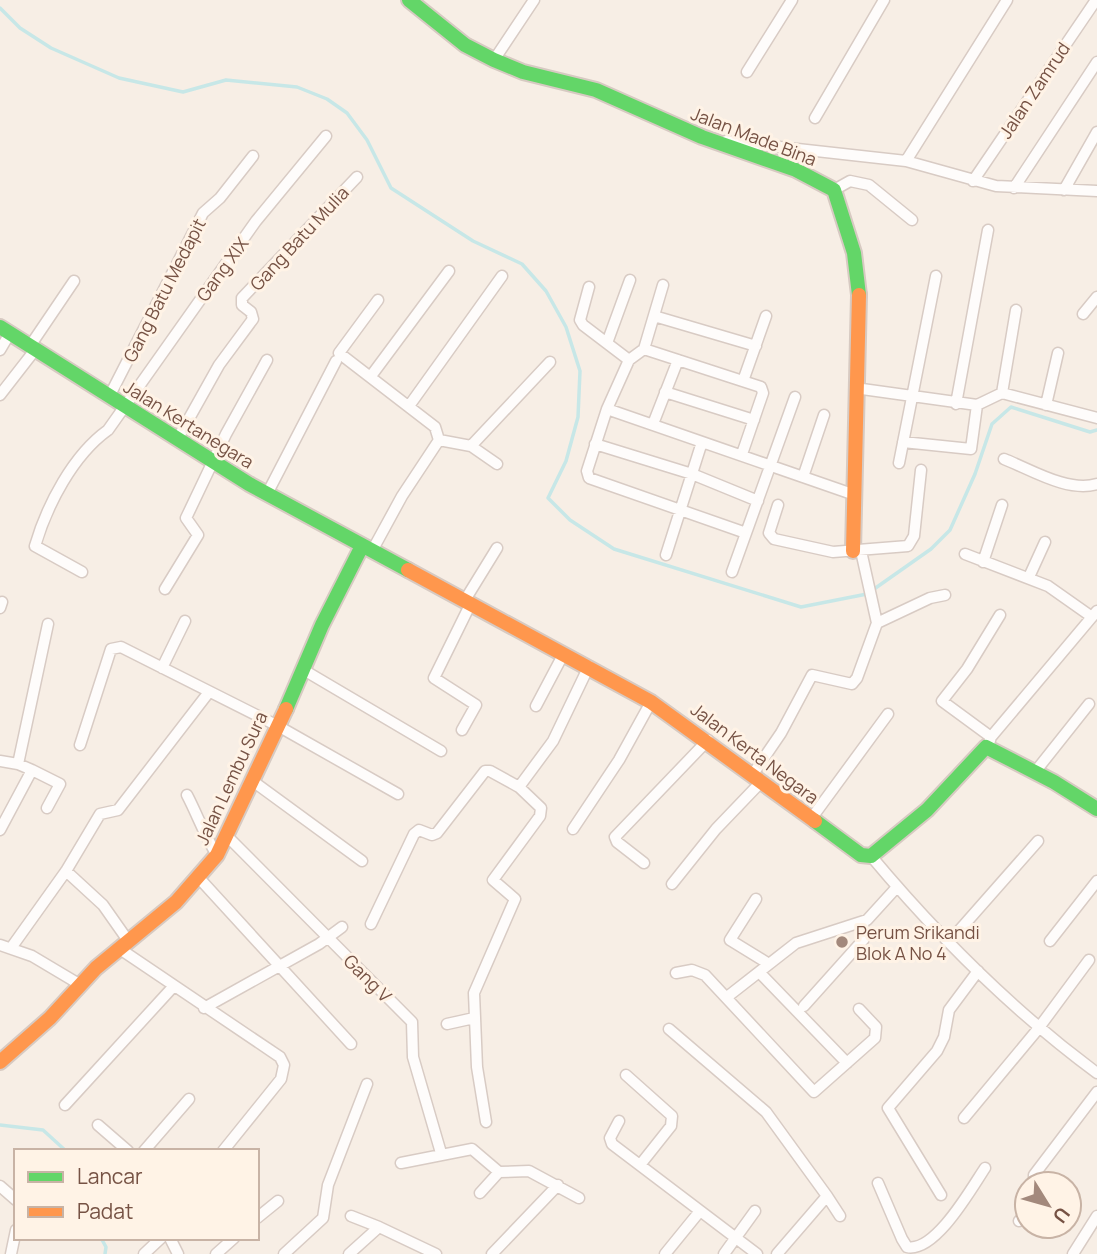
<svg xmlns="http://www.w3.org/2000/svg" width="1097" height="1254" font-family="Manrope,sans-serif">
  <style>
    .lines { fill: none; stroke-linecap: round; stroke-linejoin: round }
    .stream { stroke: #c7e7e7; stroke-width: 3.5 }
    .street-casing { stroke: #d8cbc4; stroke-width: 13 }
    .fast-casing { stroke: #d7cac2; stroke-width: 18 }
    .slow-casing { stroke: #d7cac2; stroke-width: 18 }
    .street { stroke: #fefcfb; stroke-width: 10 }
    .fast { stroke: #63d668; stroke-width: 14 }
    .slow { stroke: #ff974d; stroke-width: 14 }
    .poi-dot { fill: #a3897c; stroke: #fff3e6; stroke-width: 2.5 }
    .labels { text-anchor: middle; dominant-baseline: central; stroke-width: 6; stroke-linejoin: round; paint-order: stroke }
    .street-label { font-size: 18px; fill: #765244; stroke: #fff3e6 }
    .poi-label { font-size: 18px; fill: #765244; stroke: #fff3e6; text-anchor: start }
  </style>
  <rect width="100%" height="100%" fill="#f7eee5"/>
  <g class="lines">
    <!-- stream -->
    <path class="stream" d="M0 8 20 28 51 48 119 78 183 92 226 80 297 87 327 99 347 113 367 140 391 188 473 241 522 264 546 291 566 327 580 371 578 417 566 461 548 498 570 520 614 549 801 607 867 594 931 549 950 530 975 474 992 424 1011 407 1090 432 1097 430
      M0 1125 43 1130 66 1151
      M101 1238 106 1247 105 1254"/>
    <!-- street casing -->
    <g class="street-casing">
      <path id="street" d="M494 60 534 0
        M747 72 792 0
        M815 118 884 0
        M726 141 906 161 996 186 1097 191
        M906 161 1007 0
        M973 181 1096 0
        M1014 188 1097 62
        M834 190 850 181 869 185 912 220
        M1064 190 1097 132
        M589 287 580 320 583 325 629 360 607 409 855 495
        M378 300 339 353 435 427 439 440
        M1083 314 1097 297
        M654 316 756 346
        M607 343 630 280
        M30 346 74 281
        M644 349 663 285
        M0 350 10 333
        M629 360 644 349 761 387 763 393 742 454
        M371 376 449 271
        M743 381 766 316
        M855 388 977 405 1002 393 1097 418
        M665 392 754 420
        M1002 393 1016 310
        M0 395 35 350
        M109 397 203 213 220 198 253 156
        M956 404 988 230
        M1046 405 1058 353
        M409 406 502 276
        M607 409 587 471 589 478 746 533
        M653 424 678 360
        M177 440 219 365 253 319 251 312 242 305V298L357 177
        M439 440 471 446 550 362
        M903 442 971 449 977 405
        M595 444 692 474 758 501
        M471 446 497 464
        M1004 459C1030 469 1068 493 1097 484
        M899 463 936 276
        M803 477 824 415
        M267 494 336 361
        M778 505 769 533 774 539 833 552 908 546 914 536 921 470
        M372 551 402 496 439 440
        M965 554 1048 586 1092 617
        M666 555 702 442
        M983 562 1002 505
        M82 572 35 546C47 505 73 455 108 430L256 221 326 136
        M732 572 795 397
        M1029 577 1045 542
        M165 589 198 535 186 518 226 434 267 360
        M465 600 497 548
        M0 608 2 602
        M877 623 930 598 945 595
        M162 668 185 621
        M302 669 441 751
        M536 706 564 653
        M462 730 476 705 434 678 471 603
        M991 737 942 701 967 669 1000 615
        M80 745 111 649 121 647 278 726 398 794
        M988 747 991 737 1097 611
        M0 761 18 764
        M32 770 60 784 47 808
        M1035 772 1089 704
        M753 774 781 733 812 675 852 684 857 678 877 623 861 551
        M254 782 362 861
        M519 787 553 741 589 666
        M187 795C198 816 204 835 217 855
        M811 819 888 714
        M573 829 619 760 651 702
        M0 830 32 770 18 764 48 624
        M228 837 412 1022 413 1057 441 1153
        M871 856C938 936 1013 1011 1097 1073
        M644 863 617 842 615 837 708 740
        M66 871 103 905 129 942
        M199 878 351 1044
        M672 884 716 829 762 781
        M756 899 730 940 769 964
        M371 924 414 834 419 830 432 835 437 833 485 771H490L519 787 541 808 540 816 493 880 515 899 474 993 477 1067 486 1122
        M1050 941 1097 881
        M949 942 1038 841
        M0 945 32 956 79 984
        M11 948 66 871 100 814 118 810 209 692
        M120 949 280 1057 284 1065 281 1079 223 1151
        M759 972 847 1063
        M676 973 692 970 705 975 814 1092 875 1038 876 1027 859 1009
        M727 997 796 943 867 920 897 887
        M804 1006 864 939 863 922
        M204 1008 319 944 342 927
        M447 1024 474 1018
        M669 1029 766 1112 827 1196 777 1254
        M626 1075 672 1116 671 1126 640 1165
        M65 1105 172 988
        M964 1118 1038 1029 1089 960
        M619 1121 610 1138 612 1144 757 1254
        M98 1125 128 1151
        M144 1151 189 1099
        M401 1163 472 1149 499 1172 529 1171 579 1198
        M878 1183 902 1239 907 1247C935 1253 971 1189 985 1168
        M1034 1184V1175L1097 1092
        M0 1186 16 1200
        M480 1193 499 1172
        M941 1195 888 1108 937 1051 944 1037 949 1010 978 971
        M827 1196 840 1216
        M351 1216 379 1227
        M257 1218 278 1201
        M1019 1221 1027 1214
        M170 1238 178 1254
        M11 1254 16 1230
        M144 1254 161 1238
        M216 1254 234 1238
        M284 1254 323 1218 328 1185 367 1084
        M349 1254 379 1227 436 1254
        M492 1254 558 1185
        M665 1254 700 1211
        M724 1254 755 1211
        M1073 1254 1097 1216"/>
    </g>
    <!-- fast casing -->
    <g class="fast-casing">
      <path id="fast" d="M409 0 465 45 494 60 523 72 596 90 702 137 796 170 834 190 854 253 859 295
        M0 327 249 484 408 570
        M286 709 322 625 362 546
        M815 821 861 855 871 856 927 810 986 747 1054 782 1097 809"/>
    </g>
    <!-- slow casing -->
    <g class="slow-casing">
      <path id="slow" d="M853 551 859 295
        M408 570 651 702 815 821
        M0 1062 50 1018 96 968 176 902 217 855 286 709"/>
    </g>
    <!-- street -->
    <use href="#street" class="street"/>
    <!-- fast -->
    <use href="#fast" class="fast"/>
    <!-- slow -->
    <use href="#slow" class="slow"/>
  </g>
  <!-- markers -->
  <circle class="poi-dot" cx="842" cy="942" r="7"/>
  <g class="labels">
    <!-- street labels -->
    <g class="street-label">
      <text transform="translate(1034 90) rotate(-56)">Jalan Zamrud</text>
      <text transform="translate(754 136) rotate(21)">Jalan Made Bina</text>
      <text transform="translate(299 238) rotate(-47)">Gang Batu Mulia</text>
      <text transform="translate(222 269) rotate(-54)">Gang XIX</text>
      <text transform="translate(164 290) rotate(-63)">Gang Batu Medapit</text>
      <text transform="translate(189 424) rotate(32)">Jalan Kertanegara</text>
      <text transform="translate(755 753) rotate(37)">Jalan Kerta Negara</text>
      <text transform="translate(231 778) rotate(-65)">Jalan Lembu Sura</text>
      <text transform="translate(368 978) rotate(45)">Gang V</text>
    </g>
    <!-- poi labels -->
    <g class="poi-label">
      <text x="856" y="932">Perum Srikandi<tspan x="856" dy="21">Blok A No 4</tspan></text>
    </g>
  </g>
  <!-- legend -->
  <rect x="14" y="1149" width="245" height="91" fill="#fff3e6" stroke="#c8b3a5" stroke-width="2"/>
  <rect x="28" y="1172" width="35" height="10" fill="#63d668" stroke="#c8b3a5" stroke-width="2"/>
  <text x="77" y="1184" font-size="21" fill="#765244">Lancar</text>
  <rect x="28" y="1207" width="35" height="10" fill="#ff974d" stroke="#c8b3a5" stroke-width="2"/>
  <text x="77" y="1219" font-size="21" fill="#765244">Padat</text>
  <!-- north arrow -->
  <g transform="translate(1048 1205) rotate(127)"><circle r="33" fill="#fff3e6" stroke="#c8b3a5" stroke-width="2"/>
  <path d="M0-5L12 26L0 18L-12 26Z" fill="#a3897c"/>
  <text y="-10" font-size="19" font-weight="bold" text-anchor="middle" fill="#765244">U</text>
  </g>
</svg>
